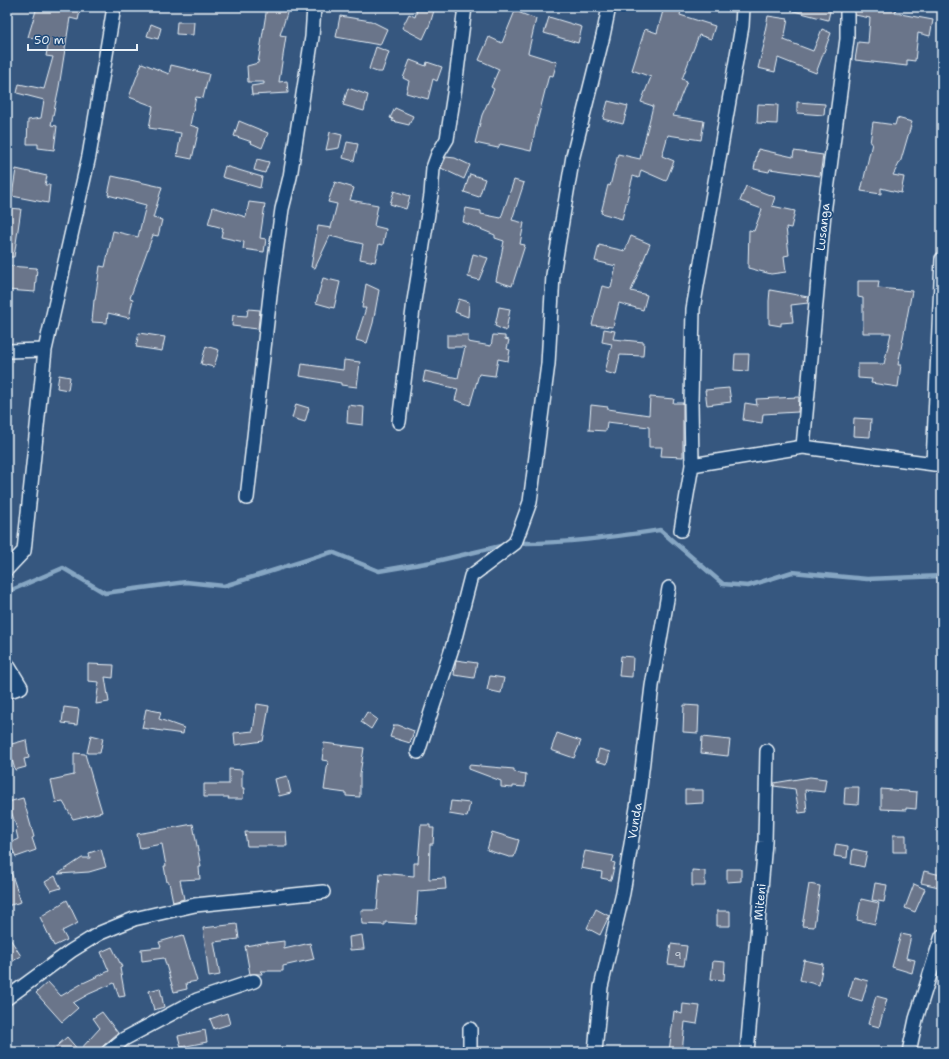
<svg xmlns="http://www.w3.org/2000/svg" width="949" height="1059" font-family="'Shantell Sans',sans-serif">
  <style>
    .lines { fill: none; stroke-linecap: round; stroke-linejoin: round }
    .stream { stroke: #86a6c3; stroke-width: 4.5 }
    .building { fill: #6b748a; stroke: #e8f1f8 }
    .street-casing { stroke: #e8f1f8; stroke-width: 16 }
    .street { stroke: #1f4a7a; stroke-width: 13 }
    .labels { text-anchor: middle; dominant-baseline: central; stroke-width: 3.5; stroke-linejoin: round; paint-order: stroke }
    .number-label { font-size: 10px; fill: #c9d2dc }
    .street-label { font-size: 12px; fill: #e8f1f8; stroke: #1f4a7a }
  </style>
  <rect width="100%" height="100%" fill="#36577f"/>
  <filter id="ink" filterUnits="userSpaceOnUse"><feTurbulence type="fractalNoise" baseFrequency=".025" numOctaves="2"/><feDisplacementMap in="SourceGraphic" scale="8" xChannelSelector="R" yChannelSelector="G"/><feConvolveMatrix kernelMatrix="1 2 1 2 8 2 1 2 1" color-interpolation-filters="sRGB"/></filter>
  <g filter="url(#ink)">
    <g class="lines">
      <!-- stream -->
      <path class="stream" d="M516 543C565 544 612 537 660 530L723 584 748 586 792 572 867 579 942 576
        M7 592 63 568 105 593 186 582 224 586 332 552 379 571 432 562 505 545"/>
    </g>
    <!-- building -->
    <path class="building" d="M37 7H81L78 20 70 18 59 87 51 125 57 126 54 150 38 148V144H27L28 120 41 118 44 100 17 93 19 84 44 89 53 57 46 56 49 40 28 37Z
      M267 7H289L280 35 286 36 279 82 287 81 288 93 252 95 251 86 264 84V82H248L247 66 258 63Z
      M418 7H435L430 24 423 39 402 28 409 14 415 17Z
      M664 7H682L680 15 715 26 711 39 699 35 682 79 687 81 673 116 704 121 701 140 668 135 662 156 674 161 666 181 641 170 639 178 633 176 622 219 601 213 608 185 610 186 618 154 640 159 653 106 641 102 651 77 632 70 645 29 657 33Z
      M794 7H831L828 20 794 11Z
      M855 7H896L895 13 933 20 930 36 918 33 915 61 907 60V66L855 60 858 42 868 43 870 18 855 15Z
      M515 11 536 19 528 53 557 62 553 76 549 75 536 126 531 151 500 144 498 148 475 143 482 115 494 89 491 87 499 69 479 60 489 37 502 43Z
      M340 16 371 21 387 29 380 45 336 37Z
      M768 16 788 19 784 40 813 51 822 29 831 33 816 73 778 58 775 72 758 68 766 37 764 36Z
      M549 17 582 27 578 43 544 33Z
      M177 22H194L193 35 176 34Z
      M151 24 161 28 158 39 147 36Z
      M376 47 389 52 382 72H377L369 69Z
      M410 60 426 66 427 62 442 67 437 81 433 79 428 99 406 93 409 81 403 78Z
      M142 63 169 74 171 65 209 74 203 98 196 97 190 125 199 128 192 159 177 156 181 133 149 128 153 106 129 97Z
      M348 88 368 95 364 111 343 105Z
      M608 101 628 106 623 124 603 119Z
      M797 102 825 104 824 115 797 113Z
      M758 104 778 105 777 124 757 123Z
      M395 108 413 116 409 125 392 121 393 119 390 118Z
      M897 118 912 122 901 160 893 175 904 177 901 193 881 188V194L861 191 872 143H870L873 122 895 125Z
      M239 121 268 133 262 148 251 143 252 142 234 136Z
      M330 132 342 135 339 148 326 150Z
      M347 142 358 144 354 161 343 158Z
      M758 149 793 157 794 151 823 155 820 176 770 169 769 172 754 169Z
      M446 157 455 158 470 165 464 179 441 168Z
      M257 159 269 162 265 173 254 170Z
      M225 166 262 177 260 188 222 177Z
      M16 169 47 176 45 185H50L48 203 12 196Z
      M470 174 485 179 479 197 464 192Z
      M112 176 162 187 153 218 162 220 158 236 153 235 130 298 133 299 129 318 108 313 107 323 92 322 94 300H95L100 266 105 267 113 231 138 237 146 205 108 195Z
      M514 180 524 183 512 220 524 223 520 244 525 245 512 286 496 281 504 241 495 238V235L463 222 466 208 481 211V214L501 218Z
      M335 182 354 188 350 200 378 205 374 226 386 229 383 245 379 244 375 262 360 259 363 244 330 236 315 268 311 267 318 226 331 228 337 204 328 202Z
      M746 186 775 197 772 206 795 211 791 228 786 227 789 255 784 256 786 272 771 274 748 268 749 230 754 231 762 209 740 201Z
      M394 191 410 196 406 209 390 204Z
      M249 202 265 204 260 238 266 239 264 252 243 249 244 242 221 237 223 228 208 224 213 207 246 217Z
      M7 208 21 209 14 257H7Z
      M631 236 650 244 631 291 647 295 643 310 619 303 613 327 592 325 602 286 611 288 616 266 595 261 599 245 625 251Z
      M473 254 488 258 479 280 468 277Z
      M7 266 37 268 35 292 7 290Z
      M323 278 340 282 334 308 316 303Z
      M858 281H879L878 288 912 291 898 365H901L898 387 871 383 872 379 858 378V364H884L891 333H863V298L858 297Z
      M366 284 379 290 373 323 367 343 356 340 366 308H362Z
      M770 290 808 297V303L791 305 793 322 781 323V326L769 324V301Z
      M459 299 469 302 468 317 455 312Z
      M499 307 510 309 506 331 495 326Z
      M248 309 260 310 258 329 232 326 233 315 247 316Z
      M604 329 615 331 613 339 644 342 643 356 620 355 616 375 605 372 612 344 602 342Z
      M139 333 165 337 162 351 136 347Z
      M447 335H468V342L491 346 493 335 505 336V339L509 340 507 349 510 350 508 361 498 359 495 376 479 374 470 405 455 400 458 389 423 381 425 371 458 378 465 347H447Z
      M206 346 219 350 214 367 201 364Z
      M735 354H749L748 371 734 370Z
      M344 360 360 362 357 387 341 385V383L300 376 302 364 343 370Z
      M59 375 70 377 68 390 57 388Z
      M729 388 731 402 707 405 705 390Z
      M650 397 674 399 673 403H683V457L661 456 662 447H649V427L607 422 606 431 589 430 591 405 608 407V409L649 415Z
      M799 397 798 412 763 414 762 423 743 420 745 403 757 405 756 399Z
      M296 404 309 408 305 422 292 418Z
      M348 405 364 407 363 425 347 423Z
      M854 418 871 419 870 437 853 436Z
      M621 656 633 657 632 677 619 676Z
      M456 660 477 663 474 678 454 675Z
      M88 664 114 665 113 678 105 677 109 702 96 704 99 682 88 681Z
      M490 676 504 678 501 693 487 690Z
      M257 704 269 706 263 741 235 745 234 733 253 731Z
      M684 705 699 706 698 733 683 732Z
      M64 707 79 709 77 725 62 723Z
      M146 709 161 712 159 719 184 728 183 734 142 728Z
      M367 712 377 719 371 729 361 722Z
      M394 725H398L414 731 410 743 390 737Z
      M557 733 581 741 574 758 551 750Z
      M91 735 103 738 100 753H87Z
      M702 737 730 740 728 756 701 753Z
      M26 740 29 758 24 759 26 767 15 770 8 745Z
      M324 743 364 748 360 774V797L346 796V793L324 790 328 761 322 760Z
      M599 749 610 752 607 764 596 761Z
      M74 753 85 754 102 812 73 819 63 802 56 803 51 780 74 775Z
      M469 765 514 769V772L526 774 525 787 513 786V788L501 787V781L469 769Z
      M229 769 242 770V788H244L243 799H228L229 797H204V784H229Z
      M287 776 291 793 279 796 275 779Z
      M810 777 826 779 824 792 805 790 807 812 799 813 795 789 774 786V783Z
      M845 787H859L858 805 844 804Z
      M881 789 917 792 916 809 906 808V810L881 809Z
      M685 790H703V803L685 804Z
      M23 798 34 837 32 838 36 850 16 857 10 843 18 839 16 830 17 829 8 802Z
      M451 801 470 803 467 817 449 814Z
      M193 824 201 867H199L200 879 180 880 184 899 173 902 169 882H167L164 866H166L162 844 140 848 137 834Z
      M421 825H430V828H434L433 844H430L429 879 445 878 446 889 418 891 416 924 385 922V925L362 924 361 910H377L380 873 414 876V863H418Z
      M245 832H286L287 846H247Z
      M492 832 519 840 514 857H509L487 850Z
      M893 835H906V852H893Z
      M836 844 848 846 847 858 834 856Z
      M101 849 106 867 89 872 58 874 82 858H90L89 853Z
      M853 849 867 852 864 867 851 864Z
      M585 851 614 856 612 862 615 863 611 880 601 878 602 872 581 868Z
      M9 866 21 902 7 906V867Z
      M727 869H741V881L727 882Z
      M692 870 705 871V886H692Z
      M924 871 941 875 939 887 921 883Z
      M55 876 61 888 51 891 45 882Z
      M875 883 887 885 884 902 872 900Z
      M809 884 820 886 814 927 802 926Z
      M914 884 925 889 915 912 905 908Z
      M861 899 879 903 875 924 857 920Z
      M67 900 78 923 62 931 67 940 54 946 40 917Z
      M596 909 609 916 600 935 587 928Z
      M717 911H730V926H717Z
      M237 924 239 939 214 942 220 975 209 977 203 928Z
      M7 934 21 956 7 965Z
      M901 934 911 936 906 958 915 960 912 973 892 967Z
      M183 935 197 981 186 983 187 989 174 992 164 958 142 961 141 949 161 947 159 942Z
      M362 935 364 949 350 950 349 937Z
      M284 941V949L310 943 314 959 283 966V971H261L262 974H250L245 946 268 942V943Z
      M671 944 687 946 684 966 668 964Z
      M112 947 122 967 120 968 125 996 119 997 114 983 89 994 73 1003 78 1008 62 1022 36 993 48 982 61 996 83 983 109 971 101 952Z
      M804 960 823 964 819 985 800 980Z
      M713 961 725 962 724 980 711 979Z
      M854 977 868 981 862 1001 848 997Z
      M160 988 164 1007 154 1010 149 991Z
      M876 996 887 999 879 1027 868 1024Z
      M683 1004 700 1006 697 1024 685 1022 682 1052H669L674 1011 682 1014Z
      M102 1012 118 1033 103 1046 100 1052H50L67 1037 79 1051 100 1028 93 1018Z
      M227 1013 230 1024 214 1029 210 1019Z
      M205 1030 207 1042 181 1047 178 1036Z"/>
    <g class="lines">
      <!-- street casing -->
      <g class="street-casing">
        <path id="street" d="M7 351 45 350
          M399 422 414 301 431 195 433 168 438 154 447 139 455 87 465 7
          M803 447 824 213 847 39V7
          M933 464 942 259
          M692 465 803 447 942 465
          M247 498 271 287 282 209 290 177 312 37 314 7
          M681 530 692 465 691 402 693 309 742 26 743 7
          M7 569 24 551 45 350 89 156 114 7
          M7 664 21 687 7 692
          M418 752 454 642 471 576 515 543 530 502 548 364 553 275 573 156 603 36 609 7
          M7 998 71 951 100 933 134 919 195 905 323 892
          M470 1029V1052
          M108 1052 124 1039 197 1000 254 981
          M595 1052 601 987 623 893 639 795 652 686 669 588
          M747 1052 765 842 767 751
          M909 1052 916 1019 942 936"/>
      </g>
      <!-- street -->
      <use href="#street" class="street"/>
    </g>
  </g>
  <g class="labels">
    <!-- number labels -->
    <g class="number-label">
      <text x="678" y="955">9</text>
    </g>
    <!-- street labels -->
    <g class="street-label">
      <text transform="translate(823 227) rotate(-84)">Lusanga</text>
      <text transform="translate(635 821) rotate(-81)">Vunda</text>
      <text transform="translate(760 902) rotate(-85)">Miteni</text>
    </g>
  </g>
  <!-- margin -->
  <rect width="949" height="1059" fill="none" stroke="#1f4a7a" stroke-width="24"/>
  <rect x="12" y="12" width="925" height="1035" fill="none" stroke="#e8f1f8" stroke-width="1.5" filter="url(#ink)"/>
  <!-- scale -->
  <path d="M28 44v6h109v-6" fill="none" stroke="#e8f1f8" stroke-width="2"/>
  <text x="34" y="44" font-size="12" fill="#e8f1f8" stroke="#1f4a7a" stroke-width="3" paint-order="stroke">50 m</text>
</svg>
